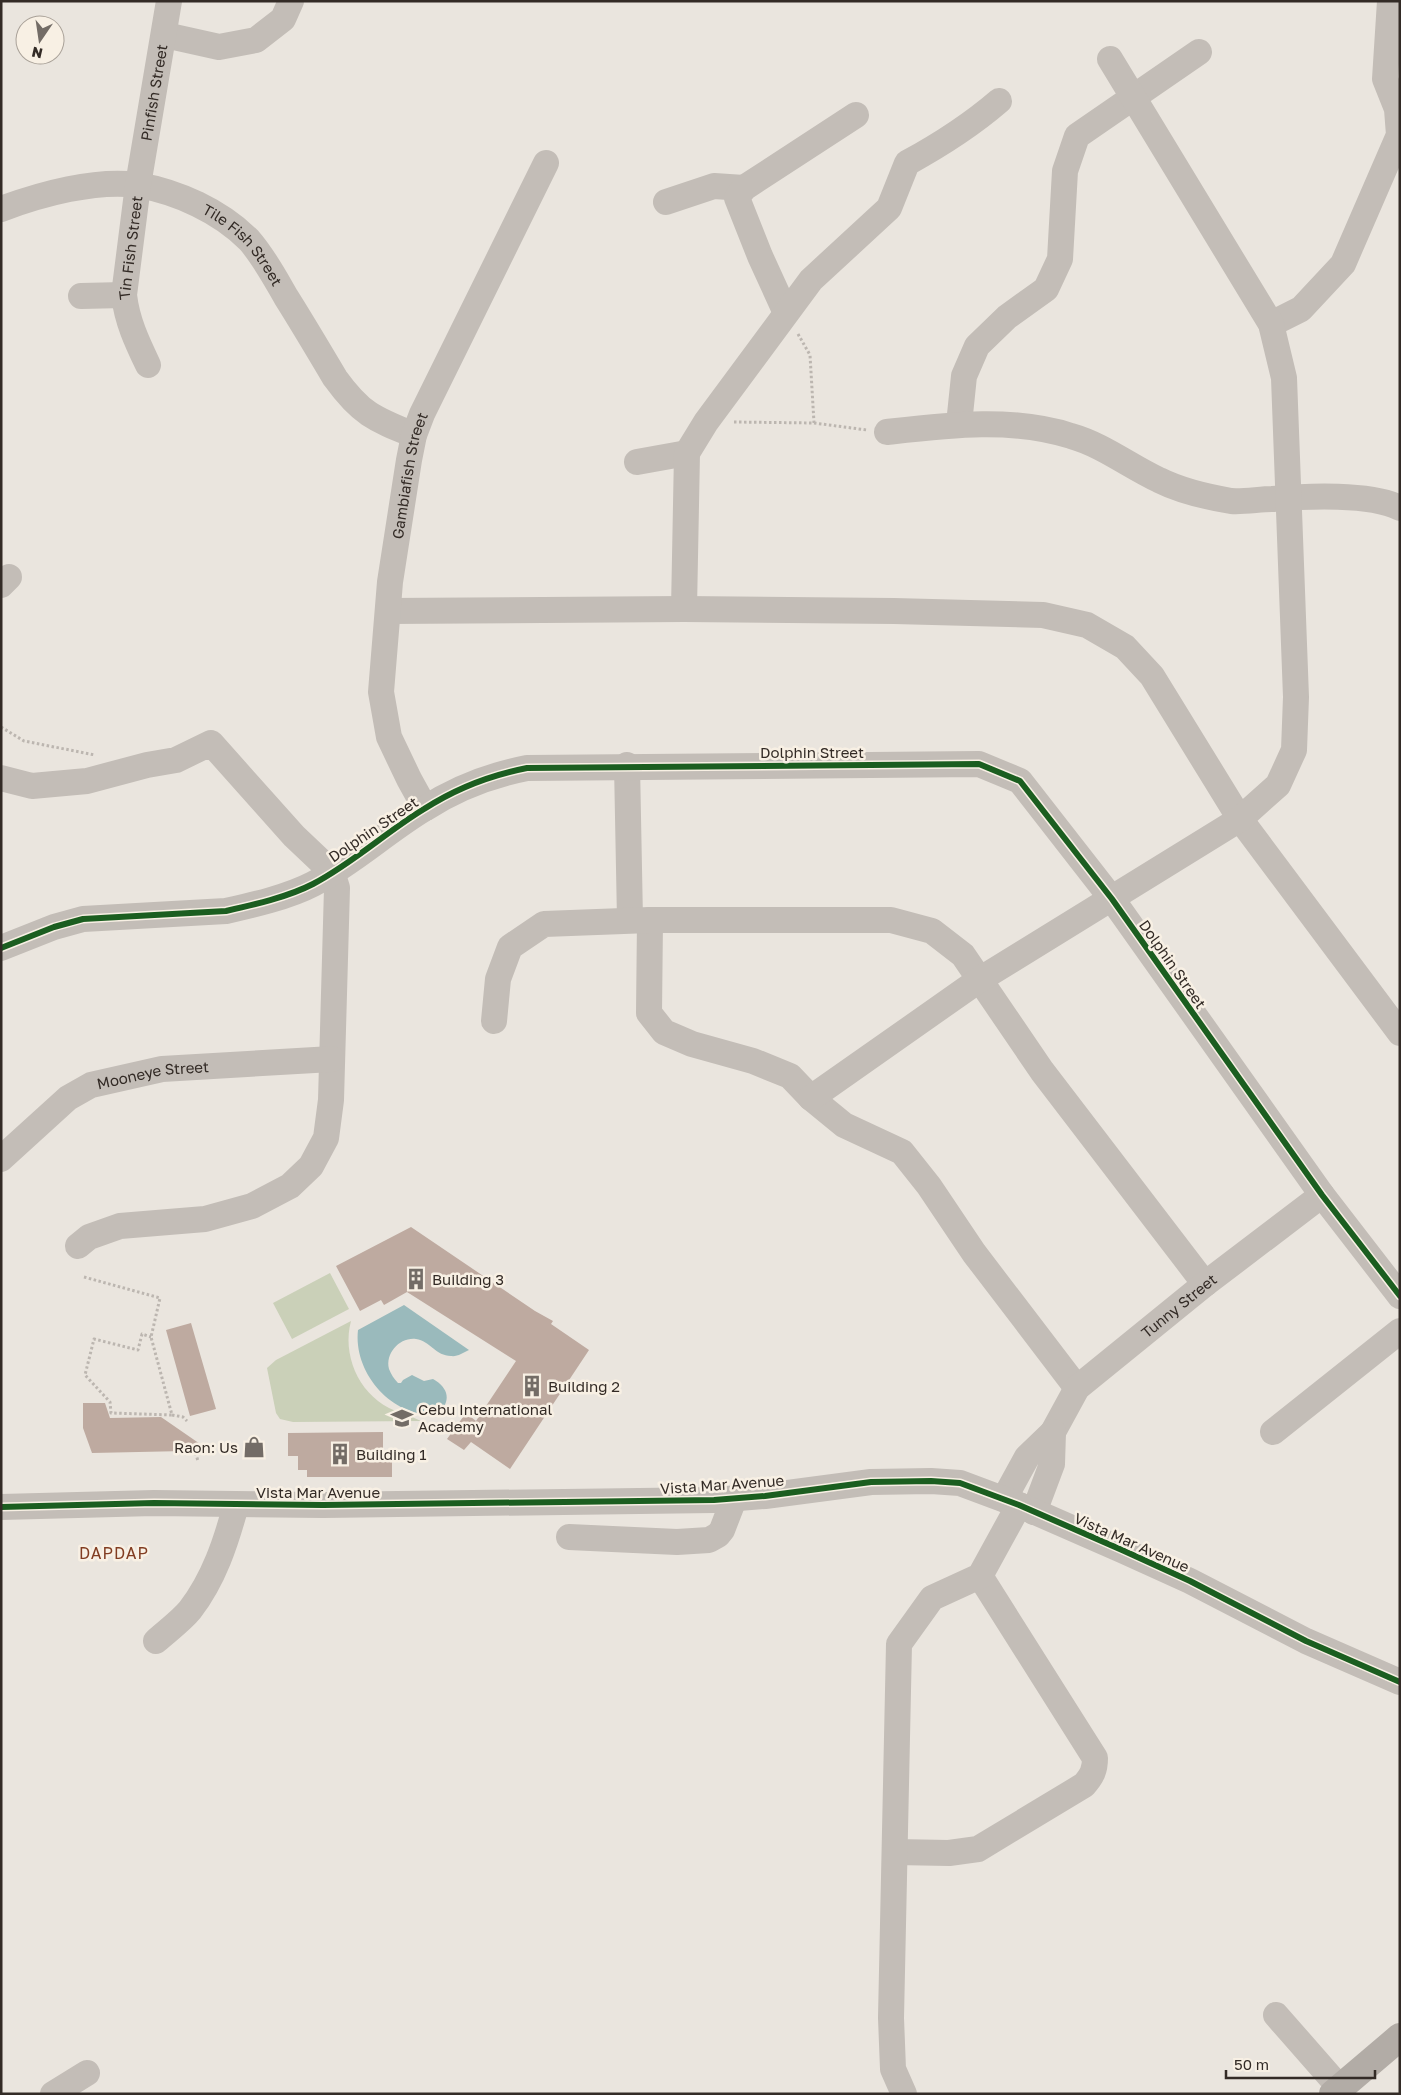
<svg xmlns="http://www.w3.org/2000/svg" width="1401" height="2095" font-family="'Golos Text',sans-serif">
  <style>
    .green { fill: #cad0b8 }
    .water { fill: #9ababc }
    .building { fill: #beaaa0 }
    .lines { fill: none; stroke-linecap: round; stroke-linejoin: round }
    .path { stroke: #bcb6b0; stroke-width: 3; stroke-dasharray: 2.5 2.5; stroke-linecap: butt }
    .minor { stroke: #c3bdb7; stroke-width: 26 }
    .major { stroke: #b2aca6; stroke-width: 28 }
    .cycleway-casing { stroke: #f8f0e4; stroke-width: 9 }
    .cycleway { stroke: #1b5e20; stroke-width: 6 }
    .labels { text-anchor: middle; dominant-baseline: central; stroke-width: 5; stroke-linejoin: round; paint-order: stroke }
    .street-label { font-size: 15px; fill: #332b26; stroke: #f8f0e4 }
    .poi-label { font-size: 15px; fill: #332b26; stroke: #f8f0e4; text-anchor: start }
    .neighbourhood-label { font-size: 16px; letter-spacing: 1px; fill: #813c21; stroke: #f8f0e4 }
  </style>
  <rect width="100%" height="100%" fill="#eae5de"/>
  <!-- green -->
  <path class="green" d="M330 1273 349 1309 292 1339 273 1303Z
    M351 1321C342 1354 358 1392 389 1408 399 1413 411 1416 421 1421L293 1422 280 1419 276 1413 267 1368 276 1360Z"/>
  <!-- water -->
  <path class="water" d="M404 1305 469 1350C463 1353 457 1357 451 1356 436 1356 430 1341 416 1339 400 1337 385 1353 389 1369 391 1374 394 1379 398 1383H401L403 1380 412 1375 424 1381 433 1379C449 1388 452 1402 437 1414 393 1419 353 1373 358 1330Z"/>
  <!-- building -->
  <path class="building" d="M411 1227 535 1311 553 1321 551 1324 589 1350 510 1469 471 1442 464 1450 447 1439 466 1413 476 1421 516 1361 407 1292 384 1305 381 1300 360 1311 336 1266Z
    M191 1323 216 1409 190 1416 166 1330Z
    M83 1403H105L110 1418 161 1417 203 1446 185 1451 92 1453 83 1428Z
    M383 1432V1452H392V1477H307V1470H298V1456H288V1433Z"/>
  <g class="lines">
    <!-- path -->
    <path class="path" d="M798 334 810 355 814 423
      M734 422 814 423 867 430
      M1 727 24 741 95 755
      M84 1277 160 1298 151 1337 172 1415 111 1413 110 1402 85 1375 94 1339 138 1350 142 1334 151 1337
      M172 1415 183 1417 187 1421
      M194 1448 198 1461"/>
    <!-- minor -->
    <g class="minor">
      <path d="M165 35 219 47 256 40 283 19 291 1"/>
      <path d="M666 202 714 186 744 188"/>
      <path id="s1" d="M1 209C41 194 96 179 138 185 178 192 220 211 249 240 264 257 275 278 286 297 303 324 319 351 335 378 361 414 374 419 414 435"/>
      <path d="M81 296 124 295"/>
      <path d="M786 313 760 256 737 198 744 188 856 115"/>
      <path d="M1271 324 1301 309 1343 264 1399 135 1397 109 1385 79 1390 1"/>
      <path id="s2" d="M148 365C137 342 127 321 124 295L138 185 169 1"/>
      <path d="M959 424 964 376 977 346 1007 317 1046 289 1060 259 1065 171 1077 136 1199 52"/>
      <path d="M887 432C948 425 1012 417 1071 436 1103 445 1129 466 1159 480 1181 491 1207 497 1231 501 1244 502 1260 499 1273 499 1306 496 1371 493 1400 508"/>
      <path d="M637 462 687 453"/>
      <path d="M1 585 9 577"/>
      <path d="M684 609 687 453 706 422 811 280 889 208 907 163C940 145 970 126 999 101"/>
      <path d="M388 611 684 609 894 611 1043 615 1087 625 1125 647 1152 676 1240 819 1400 1033"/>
      <path d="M627 765 630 920"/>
      <path d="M1 778 32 786 87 781 147 765 176 760 211 743 294 836 332 872 337 888 331 1100 326 1138 311 1166 290 1186 252 1206 205 1219 120 1226 89 1237 78 1246"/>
      <path id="s3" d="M425 808 409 779 389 737 381 692 390 582 409 460 414 435 422 414 546 163"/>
      <path d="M650 920 649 1013 664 1032 692 1044 753 1061 790 1076 811 1098 844 1125 902 1152 929 1186 974 1253 1077 1388"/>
      <path d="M1 948 54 927 83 919 226 911C253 905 288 897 313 884 353 863 386 832 424 809 455 789 491 775 527 768L979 764 1020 781 1112 899 1322 1195 1400 1296"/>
      <path d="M494 1021 498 979 510 947 544 924 650 920H891L932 931 963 955 1042 1071 1205 1284"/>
      <path d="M811 1098 979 980 1240 819 1278 785 1294 750 1296 697 1284 378 1271 324 1110 59"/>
      <path id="s4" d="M1 1159 68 1098 91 1085 162 1069 332 1059"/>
      <path id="s5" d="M1053 1432 1077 1388 1205 1284 1322 1195"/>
      <path d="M1273 1432 1400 1331"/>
      <path d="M1004 1499 1027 1457 1053 1432 1052 1464 1034 1512"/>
      <path d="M1 1507 154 1503 323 1505 714 1500 765 1496 871 1482 931 1481 960 1483 1019 1505 1122 1550 1190 1581 1306 1641 1400 1682"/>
      <path d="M569 1537 677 1542 709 1540 718 1535 722 1530 734 1499"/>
      <path d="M156 1641C167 1631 181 1621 190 1610 214 1579 226 1542 236 1505"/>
      <path d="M895 1852 949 1853 978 1849 1084 1785C1092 1776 1095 1770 1095 1758L980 1576"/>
      <path d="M1276 2015 1340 2088"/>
      <path d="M53 2094 87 2073"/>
      <path d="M904 2094 893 2069 891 2018 899 1644 932 1598 980 1576 1019 1505"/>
    </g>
    <!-- major -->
    <path class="major" d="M1333 2094 1400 2037"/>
    <!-- cycleway casing -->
    <g class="cycleway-casing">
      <path id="cycleway" d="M1 948 54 927 83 919 226 911C253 905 288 897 313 884 353 863 386 832 424 809 455 789 491 775 527 768L979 764 1020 781 1112 899 1322 1195 1400 1296
        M1 1507 154 1503 323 1505 714 1500 765 1496 871 1482 931 1481 960 1483 1019 1505 1122 1550 1190 1581 1306 1641 1400 1682"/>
    </g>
    <!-- cycleway -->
    <use href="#cycleway" class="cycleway"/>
  </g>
  <!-- icons -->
  <defs>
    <g id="building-bare" transform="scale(1.725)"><path d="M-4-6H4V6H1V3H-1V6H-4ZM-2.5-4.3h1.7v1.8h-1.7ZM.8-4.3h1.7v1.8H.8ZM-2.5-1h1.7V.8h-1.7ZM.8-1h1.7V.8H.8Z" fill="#736c66" stroke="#f8f0e4" stroke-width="2.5" paint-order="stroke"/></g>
    <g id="school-bare" transform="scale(1.725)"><path d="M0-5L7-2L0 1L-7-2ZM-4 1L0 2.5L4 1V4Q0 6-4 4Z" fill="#736c66" stroke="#f8f0e4" stroke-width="2.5" paint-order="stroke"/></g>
    <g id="shop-bare" transform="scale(1.725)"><path d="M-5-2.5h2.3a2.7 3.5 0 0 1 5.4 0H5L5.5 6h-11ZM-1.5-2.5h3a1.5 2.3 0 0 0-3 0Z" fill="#736c66" stroke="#f8f0e4" stroke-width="2.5" paint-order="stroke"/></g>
  </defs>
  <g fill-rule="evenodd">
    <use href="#building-bare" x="416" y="1279"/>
    <use href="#building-bare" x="532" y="1386"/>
    <use href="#school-bare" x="402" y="1418"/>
    <use href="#shop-bare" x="254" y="1447"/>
    <use href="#building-bare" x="340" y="1454"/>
  </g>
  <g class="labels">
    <!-- street labels -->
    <g class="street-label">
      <text stroke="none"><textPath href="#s2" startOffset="279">Pinfish Street</textPath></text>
      <text stroke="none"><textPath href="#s1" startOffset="265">Tile Fish Street</textPath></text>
      <text stroke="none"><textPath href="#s2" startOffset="122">Tin Fish Street</textPath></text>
      <text stroke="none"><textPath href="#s3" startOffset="344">Gambiafish Street</textPath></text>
      <text x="812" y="752">Dolphin Street</text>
      <text transform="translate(373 829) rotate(-34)">Dolphin Street</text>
      <text transform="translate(1173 964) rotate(55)">Dolphin Street</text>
      <text stroke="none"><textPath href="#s4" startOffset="180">Mooneye Street</textPath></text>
      <text stroke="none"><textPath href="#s5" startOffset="181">Tunny Street</textPath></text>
      <text transform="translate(722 1484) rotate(-4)">Vista Mar Avenue</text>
      <text x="318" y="1492">Vista Mar Avenue</text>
      <text transform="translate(1132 1542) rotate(24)">Vista Mar Avenue</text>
    </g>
    <!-- poi labels -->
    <g class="poi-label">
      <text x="432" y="1279">Building 3</text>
      <text x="548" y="1386">Building 2</text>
      <text x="418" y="1409">Cebu International<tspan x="418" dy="17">Academy</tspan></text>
      <text x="238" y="1447" text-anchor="end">Raon: Us</text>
      <text x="356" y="1454">Building 1</text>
    </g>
    <!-- neighbourhood labels -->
    <g class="neighbourhood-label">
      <text x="114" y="1553">DAPDAP</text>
    </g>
  </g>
  <!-- border -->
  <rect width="1401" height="2095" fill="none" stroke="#332b26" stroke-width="5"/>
  <!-- north arrow -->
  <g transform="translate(40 40) rotate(193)"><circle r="24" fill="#f8f0e4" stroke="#a9a198"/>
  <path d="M0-4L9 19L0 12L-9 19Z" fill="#736c66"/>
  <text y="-8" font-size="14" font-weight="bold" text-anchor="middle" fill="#332b26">N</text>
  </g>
  <!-- scale -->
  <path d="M1226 2070v8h149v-8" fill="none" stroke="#332b26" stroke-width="2.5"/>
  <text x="1234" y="2070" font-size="15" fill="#332b26" stroke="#f8f0e4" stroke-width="4" paint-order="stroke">50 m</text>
</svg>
